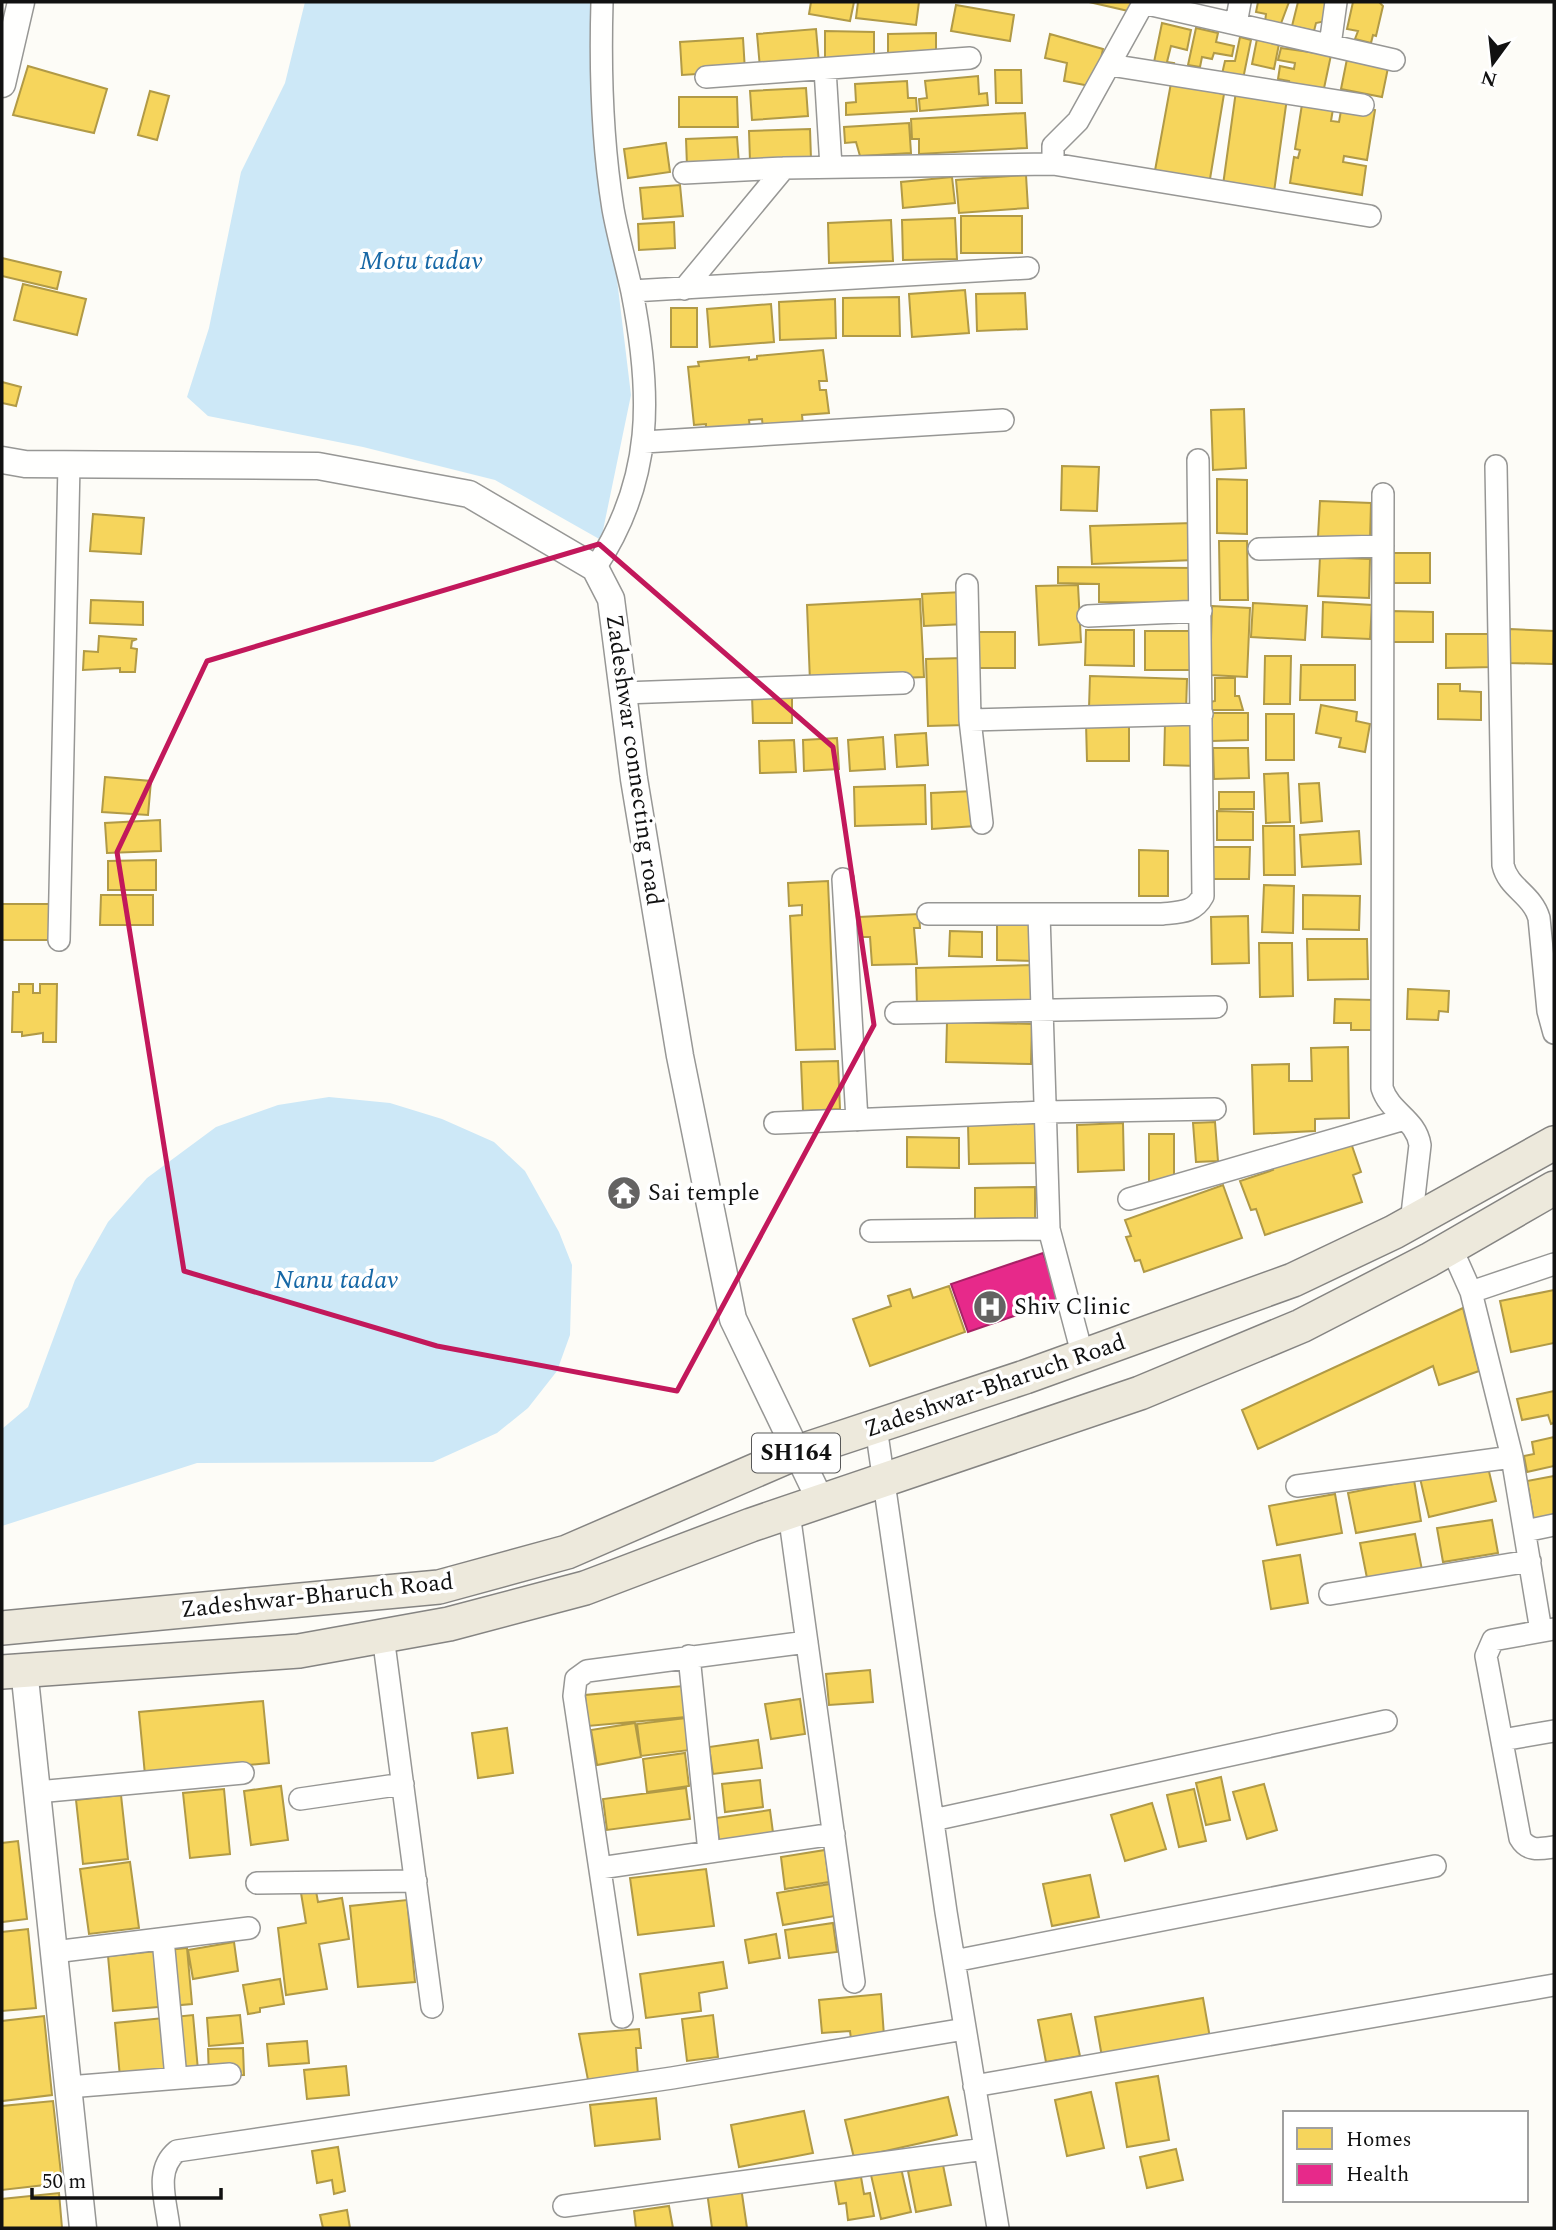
<svg xmlns="http://www.w3.org/2000/svg" width="1556" height="2230" font-family="Spectral,serif">
  <style>
    .water { fill: #cde8f7 }
    .homes { fill: #f6d55c; stroke: #b19a46; stroke-width: 2 }
    .health { fill: #e7298a; stroke: #a72266; stroke-width: 2 }
    .lines { fill: none; stroke-linecap: round; stroke-linejoin: round }
    .minor-casing { stroke: #979795; stroke-width: 24 }
    .tertiary-casing { stroke: #979795; stroke-width: 29 }
    .primary-casing { stroke: #858482; stroke-width: 36 }
    .minor { stroke: #fffffe; stroke-width: 21 }
    .tertiary { stroke: #fffffe; stroke-width: 26 }
    .primary { stroke: #ede9dc; stroke-width: 33 }
    .marked { fill: none; stroke: #c2185b; stroke-width: 5; stroke-linejoin: round }
    .labels { text-anchor: middle; dominant-baseline: central; stroke-width: 7; stroke-linejoin: round; paint-order: stroke }
    .shield { fill: #fff; stroke: #585858; stroke-width: 2 }
    .shield-label { font-size: 23px; font-weight: bold; fill: #111 }
    .street-label { font-size: 24px; fill: #111; stroke: #fff }
    .poi-label { font-size: 24px; fill: #111; stroke: #fff; text-anchor: start }
    .water-label { font-size: 26px; font-style: italic; fill: #1768a6; stroke: #fff }
  </style>
  <rect width="100%" height="100%" fill="#fdfcf7"/>
  <!-- water -->
  <path class="water" d="M305 2H597L604 172 631 395 601 540 495 480 363 447 208 416 187 397 209 328 241 172 285 83Z
    M329 1097 390 1103 442 1119 494 1142 525 1171 559 1232 572 1265 570 1335 557 1371 528 1408 497 1433 433 1462 197 1463 2 1526V1429L28 1407 75 1280 108 1222 147 1178 216 1127 278 1105Z"/>
  <!-- homes -->
  <path class="homes" d="M811 2H854L850 21 809 14Z
    M858 2H919L916 25 856 18Z
    M1089 2H1140L1137 13Z
    M1258 2H1289L1280 26 1265 22 1266 14 1256 12Z
    M1298 2H1331L1326 21 1316 23 1314 31 1292 26Z
    M1353 2H1379L1383 6 1376 36 1373 35 1371 43 1355 39 1358 31 1347 29Z
    M956 5 1014 15 1010 41 951 31Z
    M1162 23 1191 30 1187 50 1171 46 1167 62 1174 63 1172 71 1153 67Z
    M1196 28 1218 33 1216 42 1234 46 1232 56 1214 53 1212 59 1202 57 1200 67 1188 65Z
    M816 29 819 63 760 68 757 34Z
    M825 31 874 32V63L825 62Z
    M936 33V59L888 60V34Z
    M1050 34 1103 49 1095 87 1064 81 1067 63 1045 58Z
    M1240 37 1251 40 1243 79 1222 74 1225 61H1235Z
    M743 38 745 71 682 75 680 42Z
    M1257 39 1279 44 1274 69 1252 64Z
    M1281 48 1331 55 1323 93 1288 86 1289 81 1278 79 1280 66 1294 69 1295 63 1278 60Z
    M1348 54 1389 63 1382 97 1341 89Z
    M28 66 107 89 94 133 13 115Z
    M995 70H1021L1022 103H996Z
    M978 76 979 94 987 93 988 105 920 111 919 99 927 98 925 81Z
    M907 81 908 98H916L917 111 846 115V103L856 102 855 84Z
    M1171 83 1224 94 1209 185 1154 176Z
    M806 88 808 116 752 120 750 91Z
    M150 91 169 96 157 140 138 135Z
    M1236 91 1287 98 1274 192 1223 185Z
    M679 97H737L738 127H679Z
    M1303 98 1334 103 1331 121 1339 122 1342 105 1375 110 1367 160 1344 156 1343 162 1366 166 1362 195 1290 183 1294 157 1298 158 1300 150 1295 149Z
    M1025 113 1027 148 919 154V139H912L911 119Z
    M909 123 911 153 860 156 856 142 845 143 844 127Z
    M810 129 811 159 750 161 749 131Z
    M737 137 739 164 687 166 686 139Z
    M666 143 670 172 628 178 624 149Z
    M1026 175 1028 208 959 213 956 180Z
    M952 177 955 203 903 208 901 182Z
    M680 185 683 216 643 219 640 188Z
    M961 216H1022V253H961Z
    M955 218 957 259 903 260 902 220Z
    M891 220 893 261 829 263 828 223Z
    M674 222 675 248 639 250 638 224Z
    M2 258 61 272 57 289 2 276Z
    M23 284 86 299 77 335 14 320Z
    M965 290 969 333 912 337 909 294Z
    M1025 293 1027 329 977 331 976 294Z
    M899 297 900 336H843V298Z
    M835 299 836 338 780 340 779 302Z
    M771 304 774 342 710 347 707 309Z
    M671 308H697V347H671Z
    M823 350 827 381H819L820 390H826L829 413 802 415 803 425 763 428 762 419 749 420 750 428 706 432V424L694 425 688 367 699 366 698 362 749 357V360L757 359V356Z
    M2 382 21 387 16 406 2 403Z
    M1244 409 1246 468 1213 470 1211 410Z
    M1062 466 1099 467 1097 511 1061 510Z
    M1217 479 1247 480V534L1217 533Z
    M1320 501 1371 503 1370 539 1318 537Z
    M93 514 144 518 141 554 90 551Z
    M1193 523 1194 560 1092 564 1090 526Z
    M1219 541H1247L1248 600H1220Z
    M1393 553H1430V583H1393Z
    M1320 557 1370 559 1369 598 1318 596Z
    M1058 567 1197 568V603L1099 602V584L1058 583Z
    M1078 585 1081 642 1039 645 1036 586Z
    M963 592 965 624 924 626 922 594Z
    M920 599 924 677 810 682 807 605Z
    M91 600 143 602V625L90 623Z
    M1323 602 1372 605 1370 639 1322 637Z
    M1253 603 1307 606 1305 640 1251 637Z
    M1212 606 1250 608 1247 677 1210 675Z
    M1391 611 1433 612V642H1391Z
    M1510 629 1554 631 1553 664 1509 663Z
    M1086 630H1134V666L1085 665Z
    M1145 631H1193V670H1145Z
    M972 632H1015V668H972Z
    M1446 634H1493L1494 667 1446 668Z
    M99 636 137 639 132 641 131 648 137 649 135 672H120V668L83 670 84 651 98 652Z
    M1265 656H1291L1290 704H1264Z
    M964 658 966 725 928 726 926 659Z
    M1301 665H1355V700H1300Z
    M1090 676 1187 679 1186 711 1089 708Z
    M1215 678H1235V696H1239L1243 710H1210V702L1215 701Z
    M1438 684H1460V691L1481 692V720L1438 719Z
    M792 695V723H753L752 696Z
    M1321 705 1357 712 1356 721 1370 724 1365 752 1339 747 1341 738 1316 733Z
    M1212 713H1248V740L1212 741Z
    M1266 714H1294V760H1266Z
    M1129 722V761H1087L1086 723Z
    M1165 723 1199 724 1198 766 1164 765Z
    M926 733 928 765 897 767 895 735Z
    M883 737 885 769 850 771 848 740Z
    M837 738 839 769 804 771 803 740Z
    M794 740 796 772 760 773 759 741Z
    M1213 748H1248L1249 778 1214 779Z
    M1288 773 1290 822 1266 823 1264 774Z
    M105 777 151 781 148 815 102 812Z
    M1319 783 1322 821 1301 823 1299 784Z
    M925 785 926 824 855 826 854 787Z
    M974 791 976 826 932 829 931 793Z
    M1219 792H1254V809H1219Z
    M1217 811 1253 812V840H1217Z
    M160 820 161 851 107 853 105 823Z
    M1263 826H1294L1295 875H1264Z
    M1359 831 1361 864 1302 867 1300 835Z
    M1213 847H1250L1249 879H1213Z
    M1139 850 1168 851V896H1139Z
    M156 860V890H108V861Z
    M828 881 835 1049 796 1050 790 916 802 915V905L789 906 788 883Z
    M1264 885 1294 886 1293 933 1262 932Z
    M101 895H153V925H100Z
    M1303 895 1360 896 1359 930 1303 929Z
    M2 904H51V940H2Z
    M919 914 920 928H914L917 964 872 965 870 937H860L859 917Z
    M1248 916 1249 963 1212 964 1211 917Z
    M997 923 1034 924 1033 961 997 960Z
    M950 931 982 932V957L949 956Z
    M1307 939H1367L1368 979 1308 980Z
    M1259 943H1292L1293 996 1260 997Z
    M1034 965 1035 1003 917 1006 916 968Z
    M19 984H33V993H40V984H57L56 1042H43V1033L22 1036V1032H12L13 992H19Z
    M1408 989 1449 991 1448 1012 1439 1011 1438 1020 1407 1019Z
    M1335 999 1374 1000 1373 1030H1351V1023H1334Z
    M947 1022 1032 1024 1031 1064 946 1062Z
    M1348 1047 1349 1118 1315 1119V1131L1254 1134 1252 1065 1289 1064V1081H1312L1311 1048Z
    M838 1061 840 1109 803 1111 801 1062Z
    M1215 1122 1218 1161 1196 1162 1193 1123Z
    M1040 1123 1041 1163 969 1164 968 1124Z
    M1123 1123 1124 1170 1078 1172 1077 1125Z
    M1149 1134H1174V1184H1149Z
    M907 1137 959 1138V1168L907 1167Z
    M1351 1143 1361 1172 1353 1175 1362 1202 1265 1235 1256 1209 1251 1210 1240 1181 1273 1170 1271 1165 1303 1154 1305 1159Z
    M1223 1185 1242 1238 1144 1272 1140 1260 1135 1261 1126 1237 1131 1236 1125 1220Z
    M1035 1187V1218L975 1219V1188Z
    M949 1286 965 1332 870 1366 853 1319 891 1306 888 1296 910 1289 913 1298Z
    M1554 1290V1343L1511 1352 1500 1301Z
    M1463 1308 1479 1371 1439 1385 1433 1366 1258 1449 1242 1410Z
    M1554 1391V1423L1551 1424 1548 1415 1522 1420 1517 1399Z
    M1554 1437V1466L1527 1472 1524 1456 1534 1454 1532 1442Z
    M1487 1463 1496 1501 1429 1517 1420 1478Z
    M1554 1476V1518L1534 1521 1527 1481Z
    M1414 1480 1421 1521 1356 1533 1348 1493Z
    M1335 1494 1342 1533 1277 1545 1269 1506Z
    M1492 1520 1498 1553 1443 1562 1437 1528Z
    M1415 1534 1422 1570 1367 1578 1360 1543Z
    M1300 1555 1308 1603 1271 1609 1263 1561Z
    M870 1670 873 1702 829 1705 826 1674Z
    M683 1686 686 1717 588 1726 585 1695Z
    M800 1699 805 1734 771 1739 765 1704Z
    M263 1701 269 1763 145 1775 139 1712Z
    M686 1718 690 1750 641 1756 637 1724Z
    M635 1723 641 1757 597 1765 591 1730Z
    M507 1728 513 1773 478 1778 472 1733Z
    M758 1740 762 1768 713 1774 709 1747Z
    M685 1753 689 1786 647 1792 643 1759Z
    M1221 1777 1230 1820 1206 1825 1196 1783Z
    M760 1780 763 1807 725 1812 722 1784Z
    M1264 1784 1277 1830 1247 1839 1233 1792Z
    M281 1786 288 1840 251 1845 244 1791Z
    M686 1788 690 1819 607 1830 603 1799Z
    M224 1789 230 1854 190 1858 183 1793Z
    M1194 1789 1206 1841 1179 1847 1167 1795Z
    M121 1795 128 1859 83 1864 76 1800Z
    M1152 1803 1166 1849 1125 1861 1111 1815Z
    M770 1810 774 1840 720 1847 716 1818Z
    M18 1841 27 1919 2 1922V1843Z
    M825 1850 829 1882 785 1889 781 1857Z
    M130 1862 139 1928 89 1934 80 1869Z
    M706 1869 714 1926 638 1935 630 1878Z
    M1090 1875 1099 1917 1052 1926 1043 1884Z
    M830 1884 835 1916 783 1925 777 1893Z
    M316 1891 318 1902 342 1898 349 1939 319 1944 327 1989 286 1995 278 1928 306 1923 301 1893Z
    M407 1900 415 1982 358 1987 350 1906Z
    M833 1923 837 1952 789 1958 785 1930Z
    M28 1929 36 2008 2 2011V1932Z
    M776 1934 780 1958 749 1963 745 1940Z
    M234 1942 238 1971 193 1979 188 1950Z
    M187 1948 192 2004 113 2011 108 1956Z
    M723 1962 727 1988 699 1993 701 2011 646 2018 640 1974Z
    M280 1979 284 2004 260 2008V2012L248 2014 243 1985Z
    M881 1994 884 2036 851 2039 850 2031 822 2033 819 2000Z
    M1203 1998 1210 2038 1102 2057 1095 2017Z
    M1071 2014 1080 2056 1046 2062 1038 2020Z
    M193 2015 198 2070 120 2077 115 2023Z
    M240 2015 243 2043 209 2046 207 2018Z
    M713 2015 718 2057 687 2061 682 2019Z
    M44 2016 52 2095 2 2101V2021Z
    M639 2029 641 2048H636L638 2075 588 2080 579 2034Z
    M307 2041 309 2063 269 2066 267 2044Z
    M243 2048 244 2075 209 2076 208 2049Z
    M346 2066 349 2095 307 2099 304 2070Z
    M1158 2076 1169 2140 1127 2147 1116 2083Z
    M1091 2092 1104 2148 1067 2156 1055 2100Z
    M948 2097 957 2135 854 2158 845 2120Z
    M656 2098 660 2139 595 2146 590 2105Z
    M53 2101 62 2183 2 2190V2106Z
    M804 2111 813 2153 739 2167 731 2125Z
    M338 2147 345 2191 334 2194 332 2180 317 2183 312 2151Z
    M1176 2149 1183 2180 1147 2188 1140 2157Z
    M943 2165 951 2205 916 2212 908 2171Z
    M901 2168 911 2212 881 2219 871 2175Z
    M861 2177 864 2194 870 2193 874 2216 848 2220 846 2203 839 2204 835 2181Z
    M741 2187 747 2228H712L707 2192Z
    M59 2193 62 2228H2V2199Z
    M669 2206 673 2228H636L634 2211Z
    M347 2210 350 2228H323L320 2215Z"/>
  <!-- health -->
  <path class="health" d="M1043 1253 1060 1300 968 1332 951 1284Z"/>
  <g class="lines">
    <!-- minor casing -->
    <g class="minor-casing">
      <path id="minor" d="M1143 3 1394 60
        M1236 24 1240 2
        M1330 45 1336 2
        M1110 65 1363 105
        M825 69 831 167
        M706 77 970 58
        M1053 164V146L1078 121 1144 2
        M684 173 784 168 1053 164 1370 216
        M684 289 784 168
        M632 291 1028 268
        M644 442 1003 420
        M1496 466 1503 865C1508 888 1532 894 1539 918L1548 1011 1554 1033
        M1383 494 1382 1088C1390 1113 1416 1119 1420 1145L1411 1223
        M1259 549 1383 546
        M595 568C654 480 652 394 632 292 626 264 618 237 613 209 602 141 600 70 602 2
        M967 585 970 720 982 823
        M1088 616 1201 611
        M623 693 903 683
        M970 720 1202 714
        M843 879 857 1120
        M928 914H1162C1180 912 1194 913 1203 896L1198 460
        M59 940 69 464
        M896 1013 1216 1007
        M775 1123 1044 1112 1215 1109
        M1129 1199 1405 1119
        M1049 1229 1083 1357
        M871 1231 1049 1229 1039 914
        M1451 1247 1471 1292 1554 1264
        M1471 1292 1512 1457 1541 1631
        M876 1427 946 1912 998 2228
        M1297 1486 1512 1457
        M789 1513 854 1982
        M1525 1531 1554 1525
        M1330 1594 1530 1561
        M1554 1629 1493 1640 1486 1656 1520 1838C1528 1852 1540 1849 1554 1847
        M383 1636 432 2007
        M689 1656 709 1852
        M1502 1740 1554 1731
        M37 1792 243 1773
        M300 1799 403 1784
        M933 1820 1386 1721
        M600 1868 834 1834
        M257 1883 416 1881
        M163 1939 176 2078
        M54 1952 249 1928
        M954 1961 1435 1866
        M622 2017 574 1696 576 1679 587 1671 807 1642
        M974 2086 1554 1985
        M68 2087 230 2074
        M564 2206 985 2149
        M169 2228C166 2201 154 2170 177 2151L672 2078 965 2029"/>
    </g>
    <!-- tertiary casing -->
    <g class="tertiary-casing">
      <path id="tertiary" d="M2 84 21 2
        M2 460 25 464 318 466 469 494 595 568 611 599 634 779 680 1056 733 1319 821 1502
        M24 1669 83 2228"/>
    </g>
    <!-- primary casing -->
    <g class="primary-casing">
      <path id="primary" d="M2 1628 439 1587 567 1552 798 1452 1025 1377 1293 1280 1394 1232 1554 1143
        M2 1672 299 1651 449 1624 585 1588 751 1525 1140 1393 1301 1326 1429 1260 1554 1188"/>
    </g>
    <!-- minor -->
    <use href="#minor" class="minor"/>
    <!-- tertiary -->
    <use href="#tertiary" class="tertiary"/>
    <!-- primary -->
    <use href="#primary" class="primary"/>
  </g>
  <!-- marked area -->
  <path class="marked" d="M599 544 833 747 874 1025 677 1391 437 1346 184 1271 117 852 207 661Z"/>
  <!-- icons -->
  <defs>
    <g id="temple-disc" transform="scale(1.75)"><circle r="9.5" fill="#646362" stroke="#fff"/><path d="M0-6L5-2H3V0L6.5 2.5H4V6H1.5V3h-3V6H-4V2.5H-6.5L-3 0V-2H-5Z" fill="#fff"/></g>
    <g id="hospital-disc" transform="scale(1.75)"><circle r="9.5" fill="#646362" stroke="#fff"/><path d="M-5-5h3v3.5h4V-5h3V5h-3V1.5h-4V5h-3Z" fill="#fff"/></g>
  </defs>
  <g fill-rule="evenodd">
    <use href="#temple-disc" x="624" y="1193"/>
    <use href="#hospital-disc" x="990" y="1307"/>
  </g>
  <g class="labels">
    <!-- shield labels -->
    <rect class="shield" x="752" y="1433.5" width="88" height="39" rx="5"/>
    <g class="shield-label">
      <text x="796" y="1453">SH164</text>
    </g>
    <!-- street labels -->
    <g class="street-label">
      <text transform="translate(634 760) rotate(82)">Zadeshwar connecting road</text>
      <text transform="translate(995 1386) rotate(-19)">Zadeshwar-Bharuch Road</text>
      <text transform="translate(317 1596) rotate(-6)">Zadeshwar-Bharuch Road</text>
    </g>
    <!-- poi labels -->
    <g class="poi-label">
      <text x="648" y="1193">Sai temple</text>
      <text x="1014" y="1307">Shiv Clinic</text>
    </g>
    <!-- water labels -->
    <g class="water-label">
      <text x="421" y="261">Motu tadav</text>
      <text x="336" y="1280">Nanu tadav</text>
    </g>
  </g>
  <!-- border -->
  <rect width="1556" height="2230" fill="none" stroke="#111111" stroke-width="7"/>
  <!-- legend -->
  <rect x="1283" y="2111" width="245" height="91" fill="#ffffff" stroke="#a0a0a0" stroke-width="2"/>
  <rect x="1297" y="2128" width="35" height="21" fill="#f6d55c" stroke="#a0a0a0" stroke-width="2"/>
  <text x="1346" y="2146" font-size="21" fill="#111111">Homes</text>
  <rect x="1297" y="2164" width="35" height="21" fill="#e7298a" stroke="#a0a0a0" stroke-width="2"/>
  <text x="1346" y="2181" font-size="21" fill="#111111">Health</text>
  <!-- north arrow -->
  <g transform="translate(1493 63) rotate(195)" stroke="#ffffff" stroke-width="5" paint-order="stroke">
  <path d="M0-5L12 26L0 18L-12 26Z" fill="#111111"/>
  <text y="-10" font-size="19" font-weight="bold" text-anchor="middle" fill="#111111">N</text>
  </g>
  <!-- scale -->
  <path d="M32 2188v10h189v-10" fill="none" stroke="#111111" stroke-width="3.5"/>
  <text x="42" y="2188" font-size="21" fill="#111111" stroke="#ffffff" stroke-width="5" paint-order="stroke">50 m</text>
</svg>
